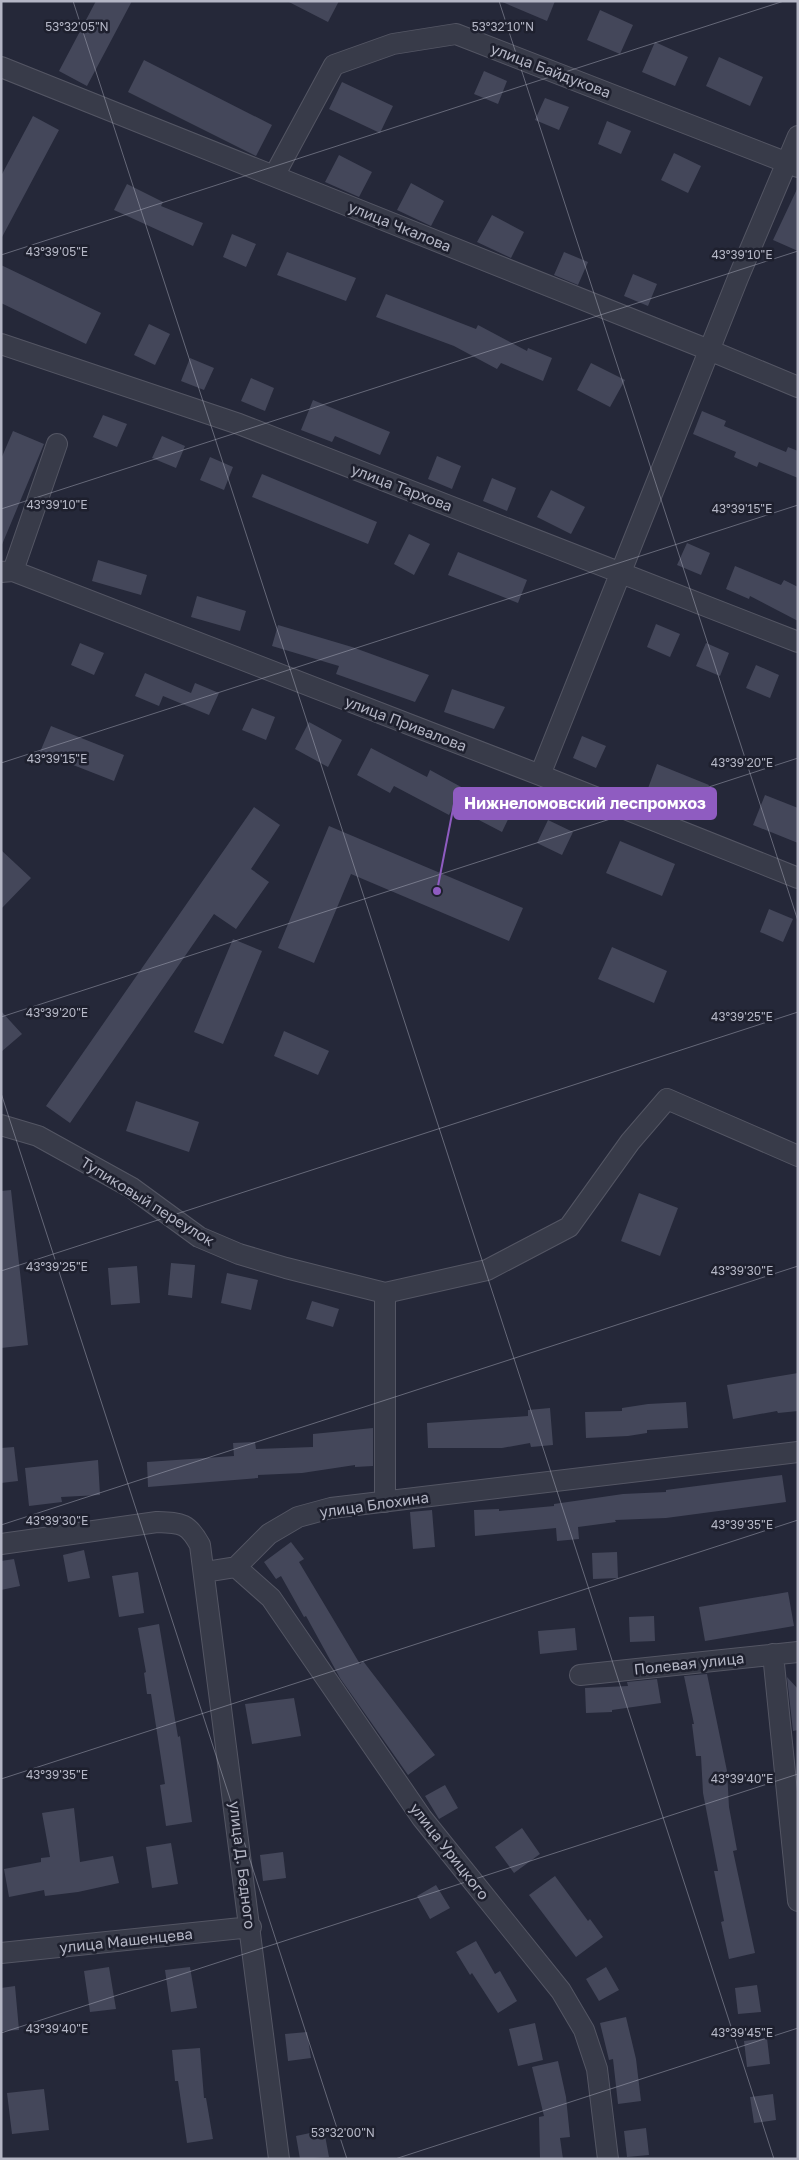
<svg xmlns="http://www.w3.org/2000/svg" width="799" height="2160" font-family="'Golos Text',sans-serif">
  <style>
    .building { fill: #44475a }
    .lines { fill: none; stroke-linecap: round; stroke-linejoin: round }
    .street-casing { stroke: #545664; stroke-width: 22 }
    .street { stroke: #383b49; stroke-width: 20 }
    .ticks { fill: none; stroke: #b4b6c5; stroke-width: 1; stroke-opacity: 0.45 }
    .labels { text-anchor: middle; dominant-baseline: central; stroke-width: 5; stroke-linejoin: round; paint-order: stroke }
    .street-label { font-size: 15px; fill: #b4b6c5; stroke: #1e202e }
    .ticks-label { font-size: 12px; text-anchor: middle; fill: #b4b6c5; stroke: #1e202e; stroke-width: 5; stroke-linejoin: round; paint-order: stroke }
    .leader { fill: none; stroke: #8f5cc1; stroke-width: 2 }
    .callout-dot { fill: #8f5cc1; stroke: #1e202e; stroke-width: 2 }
    .callout { fill: #8f5cc1; stroke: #8f5cc1; stroke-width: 2 }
    .callout-label { font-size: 16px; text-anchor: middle; font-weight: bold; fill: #fff }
  </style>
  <rect width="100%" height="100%" fill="#252839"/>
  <!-- building -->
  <path class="building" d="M96 1H132L87 86 59 71Z
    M287 1H339L328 22Z
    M500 1H555L547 21Z
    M600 10 633 25 620 54 587 40Z
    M655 42 688 57 675 86 642 72Z
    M719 57 763 77 750 106 706 86Z
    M144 60 272 125 256 156 128 92Z
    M484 71 507 81 498 104 474 94Z
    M342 82 393 106 380 133 329 109Z
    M545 98 569 107 559 130 535 120Z
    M33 116 59 130 1 239V176Z
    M607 121 631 131 621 154 598 144Z
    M674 153 701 166 688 193 661 180Z
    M339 155 372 172 359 197 325 182Z
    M411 183 444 201 431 226 397 210Z
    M127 184 163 202 161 206 203 223 193 246 114 210Z
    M798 187V251L773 240Z
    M492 215 524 232 511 258 477 242Z
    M232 234 256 244 246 267 223 257Z
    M287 252 356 278 346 301 277 275Z
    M564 252 588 262 578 285 554 275Z
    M1 265 101 313 86 344 1 303Z
    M633 274 657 284 648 306 624 296Z
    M386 294 476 329 478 325 527 351 528 348 552 358 543 381 501 363 497 369 454 346 376 317Z
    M149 324 170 334 155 365 134 355Z
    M190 358 214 368 204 390 181 381Z
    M591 363 625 380 610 407 577 390Z
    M251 378 274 388 265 411 241 401Z
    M313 400 390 432 380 455 335 436 332 442 301 430Z
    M702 411 726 421 724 426 786 452 788 447 798 451V478L759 462 757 467 734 457 736 452 693 434Z
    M103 415 127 424 117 447 93 437Z
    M13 431 44 444 1 547V459Z
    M162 436 185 446 176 468 152 458Z
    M437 456 461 466 452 489 428 479Z
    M210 457 233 467 224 490 200 480Z
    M262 474 377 522 368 544 252 497Z
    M492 478 516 488 507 511 483 501Z
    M551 490 585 507 571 534 537 517Z
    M409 534 430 544 414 575 394 564Z
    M687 543 710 553 701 575 677 565Z
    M458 552 527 580 518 603 448 575Z
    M98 560 147 575 141 595 92 581Z
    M735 566 781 585 784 580 798 587V621L750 596 749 599 726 589Z
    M197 596 246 611 240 631 191 617Z
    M656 624 680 634 670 657 647 647Z
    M278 625 352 647 429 675 415 702 336 674 339 666 272 646Z
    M80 643 104 653 94 675 71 665Z
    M706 643 729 653 720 676 696 666Z
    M756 665 779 675 770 698 746 688Z
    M145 673 191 693 195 683 219 693 209 715 163 696 159 706 135 696Z
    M452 689 505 707 494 729 444 712Z
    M252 708 275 717 266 740 242 730Z
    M309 722 342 740 328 767 295 749Z
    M51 726 124 755 114 781 40 752Z
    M582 736 606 746 596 768 573 758Z
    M371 748 427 777 430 770 463 788 449 815 394 786 390 793 357 775Z
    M657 764 709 785 699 811 647 791Z
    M765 795 798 808V843L753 825Z
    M488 797 513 809 502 832 477 819Z
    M254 807 280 825 251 869 269 882 236 929 214 914 70 1123 46 1106Z
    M548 820 573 832 562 855 537 843Z
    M329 826 523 908 509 941 351 874 314 963 278 948Z
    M620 841 675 864 662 896 606 873Z
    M1 850 31 878 1 909Z
    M769 909 793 919 783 942 760 932Z
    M233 939 262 951 223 1044 194 1032Z
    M612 947 667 971 654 1003 598 979Z
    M1 1011 22 1034 1 1052Z
    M284 1031 329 1051 318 1075 274 1056Z
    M136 1101 199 1122 189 1152 126 1131Z
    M11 1190 28 1345 1 1348V1191Z
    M639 1193 678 1208 660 1256 621 1241Z
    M171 1263 195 1265 192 1298 168 1295Z
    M137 1266 140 1303 111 1305 108 1268Z
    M227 1273 258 1280 251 1310 221 1303Z
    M312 1301 339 1309 333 1327 306 1319Z
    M798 1373V1411L778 1413 777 1411 733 1419 727 1385Z
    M686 1402 688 1428 647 1430V1433L628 1436 586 1438 585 1412 622 1411V1408L648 1404Z
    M550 1408 553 1445 531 1447 530 1443 502 1448H428L427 1423 528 1416V1410Z
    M373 1428V1466L355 1467V1465L302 1473 258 1475V1478L148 1487 147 1462 234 1456 233 1443 255 1442 256 1449 313 1447V1434Z
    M14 1447 18 1481 1 1483V1448Z
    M98 1460 100 1495 61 1497 62 1502 29 1506 25 1468Z
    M782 1475 786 1502 666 1518 615 1520 616 1522 578 1527 579 1539 557 1541 556 1528 475 1536 474 1510 499 1509V1511L554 1506V1504L623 1494 666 1492V1490Z
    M432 1510 435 1547 413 1549 410 1512Z
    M291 1542 304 1559 299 1562 360 1664 363 1661 435 1755 408 1775 340 1678 306 1616 304 1617 281 1576 276 1579 264 1562Z
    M84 1550 90 1578 68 1582 63 1555Z
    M617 1552 618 1578 593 1579 592 1553Z
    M14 1559 20 1586 1 1590V1561Z
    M138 1572 144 1613 119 1617 112 1576Z
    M788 1592 794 1626 705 1641 699 1607Z
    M654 1616 655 1641 630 1642 629 1617Z
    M159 1624 178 1737 180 1736 192 1822 166 1826 160 1785 165 1784 151 1694H147L144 1673 146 1672 138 1628Z
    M575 1628 577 1650 540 1654 538 1631Z
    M707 1674 727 1771 729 1807 737 1850 733 1851 755 1953 729 1959 721 1922 724 1921 714 1871H718L703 1793 701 1756H696L692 1724H694L684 1676Z
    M787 1677 798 1689V1730L793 1731Z
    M657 1679 661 1703 612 1710V1712L586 1713 585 1688 628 1686 627 1682Z
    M294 1698 301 1736 252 1744 245 1704Z
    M445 1785 458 1808 439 1819 425 1796Z
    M74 1808 80 1862 113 1856 119 1883 78 1892 45 1896 44 1890 9 1897 4 1869 41 1862V1858L50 1857 42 1813Z
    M522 1828 540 1854 514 1873 495 1847Z
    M171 1843 178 1884 152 1888 146 1847Z
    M283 1852 286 1878 263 1881 260 1855Z
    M555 1876 588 1921 590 1919 603 1937 576 1957 529 1895Z
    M436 1885 450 1908 430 1919 417 1896Z
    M476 1941 495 1974 500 1971 517 2001 498 2013 472 1973 470 1975 456 1952Z
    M109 1967 116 2009 90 2012 84 1971Z
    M190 1967 197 2008 171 2012 165 1970Z
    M606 1967 619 1990 599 2001 586 1979Z
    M757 1985 761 2012 738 2014 735 1988Z
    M15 1986 19 2030 1 2031V1988Z
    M626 2017 636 2059 641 2101 618 2104 613 2059 609 2060 600 2023Z
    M535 2023 543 2060 518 2066 509 2029Z
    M307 2032 311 2058 288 2061 285 2034Z
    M767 2038 770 2064 747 2067 744 2041Z
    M200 2048 204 2098H206L213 2139 187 2143 178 2081H175L172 2050Z
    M558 2061 566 2097 570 2137 560 2138 563 2159H540L539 2117 544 2116 532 2067Z
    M44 2089 49 2130 12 2134 7 2093Z
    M773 2094 776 2120 754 2123 750 2097Z
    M646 2128 649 2155 627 2157 624 2131Z
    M324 2130 329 2157 300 2159 296 2136Z"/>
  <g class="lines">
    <!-- street casing -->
    <g class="street-casing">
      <path id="street" d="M1 67 709 350 798 387
        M274 176 334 65 393 44 456 34 798 167
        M1 344 239 424 798 642
        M13 571 540 775 798 878
        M1 572 13 571 57 444
        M540 775 738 278 798 136
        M1 1125 38 1136 132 1188 199 1237 239 1254 286 1268 385 1293V1502
        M385 1293 487 1270 569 1227 630 1142 667 1099 798 1156
        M1 1544 157 1522C182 1523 188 1523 200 1545L279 2159
        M236 1567 271 1598 422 1818 561 1991 584 2030 597 2069 608 2159
        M205 1572 236 1567 269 1534 298 1517 331 1508 798 1452
        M773 1654 798 1901
        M580 1675 798 1652
        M1 1953 251 1927"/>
    </g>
    <!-- street -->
    <use href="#street" class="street"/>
  </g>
  <!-- ticks -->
  <path class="ticks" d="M73 1 774 2159M499 1 798 921M1 2 2 1M1 255 784 1M1 509 798 251M1 763 798 505M1 1017 798 758M1 1093 347 2159M1 1271 798 1012M1 1525 798 1266M1 1779 798 1520M1 2033 798 1774M395 2159 798 2028"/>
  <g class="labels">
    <!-- street labels -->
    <g class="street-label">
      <text transform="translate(551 70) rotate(21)">улица Байдукова</text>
      <text transform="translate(400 226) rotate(22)">улица Чкалова</text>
      <text transform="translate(402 487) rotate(21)">улица Тархова</text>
      <text transform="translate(406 723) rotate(21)">улица Привалова</text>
      <text transform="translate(148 1201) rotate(32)">Тупиковый переулок</text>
      <text transform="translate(374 1504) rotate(-8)">улица Блохина</text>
      <text transform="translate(689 1663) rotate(-6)">Полевая улица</text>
      <text transform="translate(450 1851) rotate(52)">улица Урицкого</text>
      <text transform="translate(243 1865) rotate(83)">улица Д. Бедного</text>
      <text transform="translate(126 1940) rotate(-6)">улица Машенцева</text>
    </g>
  </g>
  <g class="ticks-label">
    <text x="77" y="31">53°32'05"N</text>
    <text x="503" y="31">53°32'10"N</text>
    <text x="57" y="256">43°39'05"E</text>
    <text x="742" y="259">43°39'10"E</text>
    <text x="57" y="509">43°39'10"E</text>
    <text x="742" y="513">43°39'15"E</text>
    <text x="57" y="763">43°39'15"E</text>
    <text x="742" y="767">43°39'20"E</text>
    <text x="57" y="1017">43°39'20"E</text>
    <text x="742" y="1021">43°39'25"E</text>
    <text x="57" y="1271">43°39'25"E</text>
    <text x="742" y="1275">43°39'30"E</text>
    <text x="57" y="1525">43°39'30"E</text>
    <text x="742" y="1529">43°39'35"E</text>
    <text x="57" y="1779">43°39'35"E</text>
    <text x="742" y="1783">43°39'40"E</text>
    <text x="57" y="2033">43°39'40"E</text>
    <text x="742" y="2037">43°39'45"E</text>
    <text x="343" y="2137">53°32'00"N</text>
  </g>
  <!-- callouts -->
  <path class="leader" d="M437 891L454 804"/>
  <circle class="callout-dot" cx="437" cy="891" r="5"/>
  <rect class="callout" x="454" y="788" width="262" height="31" rx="5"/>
  <g class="callout-label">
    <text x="585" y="809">Нижнеломовский леспромхоз</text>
  </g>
  <!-- border -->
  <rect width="799" height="2160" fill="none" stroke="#b4b6c5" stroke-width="5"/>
</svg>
